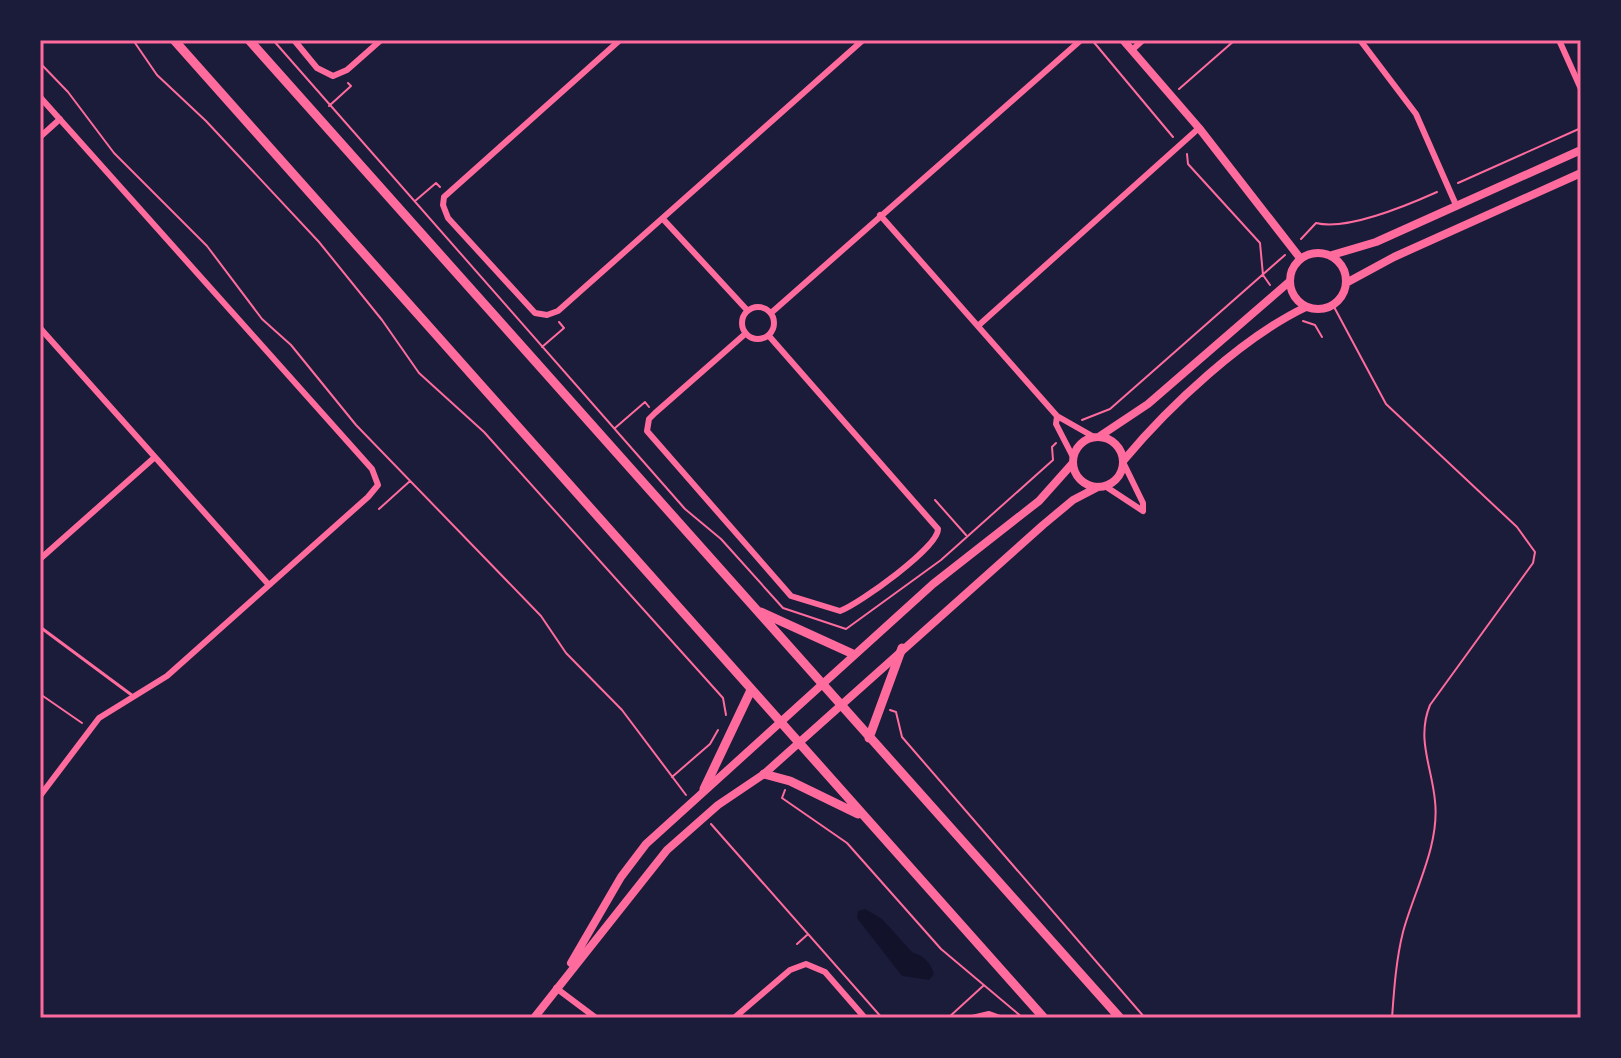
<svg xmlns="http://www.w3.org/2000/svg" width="1621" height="1058" font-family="'Crimson Pro',serif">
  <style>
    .water { fill: #12122b }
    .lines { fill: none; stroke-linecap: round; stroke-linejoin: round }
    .path { stroke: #ff6b9d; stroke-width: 2 }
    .service { stroke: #ff6b9d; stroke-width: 3 }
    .minor { stroke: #ff6b9d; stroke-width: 6 }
    .tertiary { stroke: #ff6b9d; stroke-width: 8 }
    .secondary { stroke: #ff6b9d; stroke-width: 9 }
    .neatline { fill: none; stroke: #ff6b9d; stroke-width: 3 }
  </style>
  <rect width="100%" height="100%" fill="#1b1b3a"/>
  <!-- water -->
  <path class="water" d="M865 909 882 919 913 953C924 955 931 964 934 974L929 980 902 976 857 918 858 911Z"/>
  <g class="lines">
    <!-- path -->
    <path class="path" d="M133 40 157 75 206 121 319 242 382 320 419 373 484 432 723 698 726 715
      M273 40 685 509 721 539 783 608 846 629 941 560 1053 460 1052 447 1056 443
      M1092 40 1173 137
      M40 63 68 92 114 153 207 246 262 319 291 345 356 425 541 616 566 653 622 710 686 795
      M1179 89 1235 40
      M329 106 351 86 348 83
      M1187 154 1188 164 1260 243 1263 275 1270 285
      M1458 183 1581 128
      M415 201 436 183 440 187
      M1301 239 1316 223C1347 231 1408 205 1437 192
      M1333 305 1386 404 1517 527 1535 552 1533 563 1430 705C1416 739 1432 767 1435 801 1440 845 1414 891 1403 932 1396 960 1394 990 1392 1018
      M1303 321 1315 325 1322 337
      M542 347 564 328 559 322
      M1082 420 1110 409 1285 255
      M615 428 645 402 649 407
      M935 500 966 535
      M379 509 410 481
      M40 694 82 723
      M890 710 896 712 902 737 1145 1018
      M672 777 710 744 718 730
      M785 790 782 798 847 843 941 949 1023 1018
      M711 824 882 1018
      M797 944 807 935
      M948 1018 983 986"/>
    <!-- service -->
    <path class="service" d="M40 627 133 696"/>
    <!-- minor -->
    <path class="minor" d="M294 40 317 68 333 76 347 70 381 40
      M620 40 444 197 443 205 448 218 535 313 547 315 558 311 863 40
      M1360 40 1416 114 1456 205
      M1559 40 1581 89
      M1132 50 1143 40
      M40 97 372 469 378 485 368 497 167 676 99 718 40 796
      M40 137 60 119
      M880 215 1057 416 1094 437
      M663 219 747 310
      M742 323a16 16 0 1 1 32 0a16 16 0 1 1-32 0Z
      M771 313 1081 40
      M979 325 1199 128
      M40 328 269 585
      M745 334 655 413 649 419 647 431 791 596 840 611C859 604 939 547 938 529L769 336
      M1057 416 1056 424 1073 457
      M1124 464 1143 503V511
      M1105 486 1143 511
      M40 559 155 457
      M556 988 596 1018
      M734 1018 790 970 806 964 825 972 865 1018
      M972 1018 989 1014 1000 1018"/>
    <!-- tertiary -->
    <path class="tertiary" d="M1123 40 1199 128 1300 258
      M1290 281a28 28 0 1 1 56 0a28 28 0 1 1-56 0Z
      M1332 255 1376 242 1581 150
      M1346 283 1394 257 1581 173
      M1100 436 1148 404 1289 282
      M1073 462a25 25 0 1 1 50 0a25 25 0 1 1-50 0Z
      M1124 460C1169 406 1243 337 1306 307
      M571 963 621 877 646 844 933 584 1039 501 1072 464
      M534 1018 667 850 718 805 764 774 1043 525 1073 500 1098 487"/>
    <!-- secondary -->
    <path class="secondary" d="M174 40 1044 1018
      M249 40 1120 1018
      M761 612 853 654
      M869 738 902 648
      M764 774 790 781 858 814
      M704 789 751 690"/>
  </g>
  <!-- border -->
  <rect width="1621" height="1058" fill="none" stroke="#1b1b3a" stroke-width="84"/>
  <rect x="42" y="42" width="1537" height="974" class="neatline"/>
</svg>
